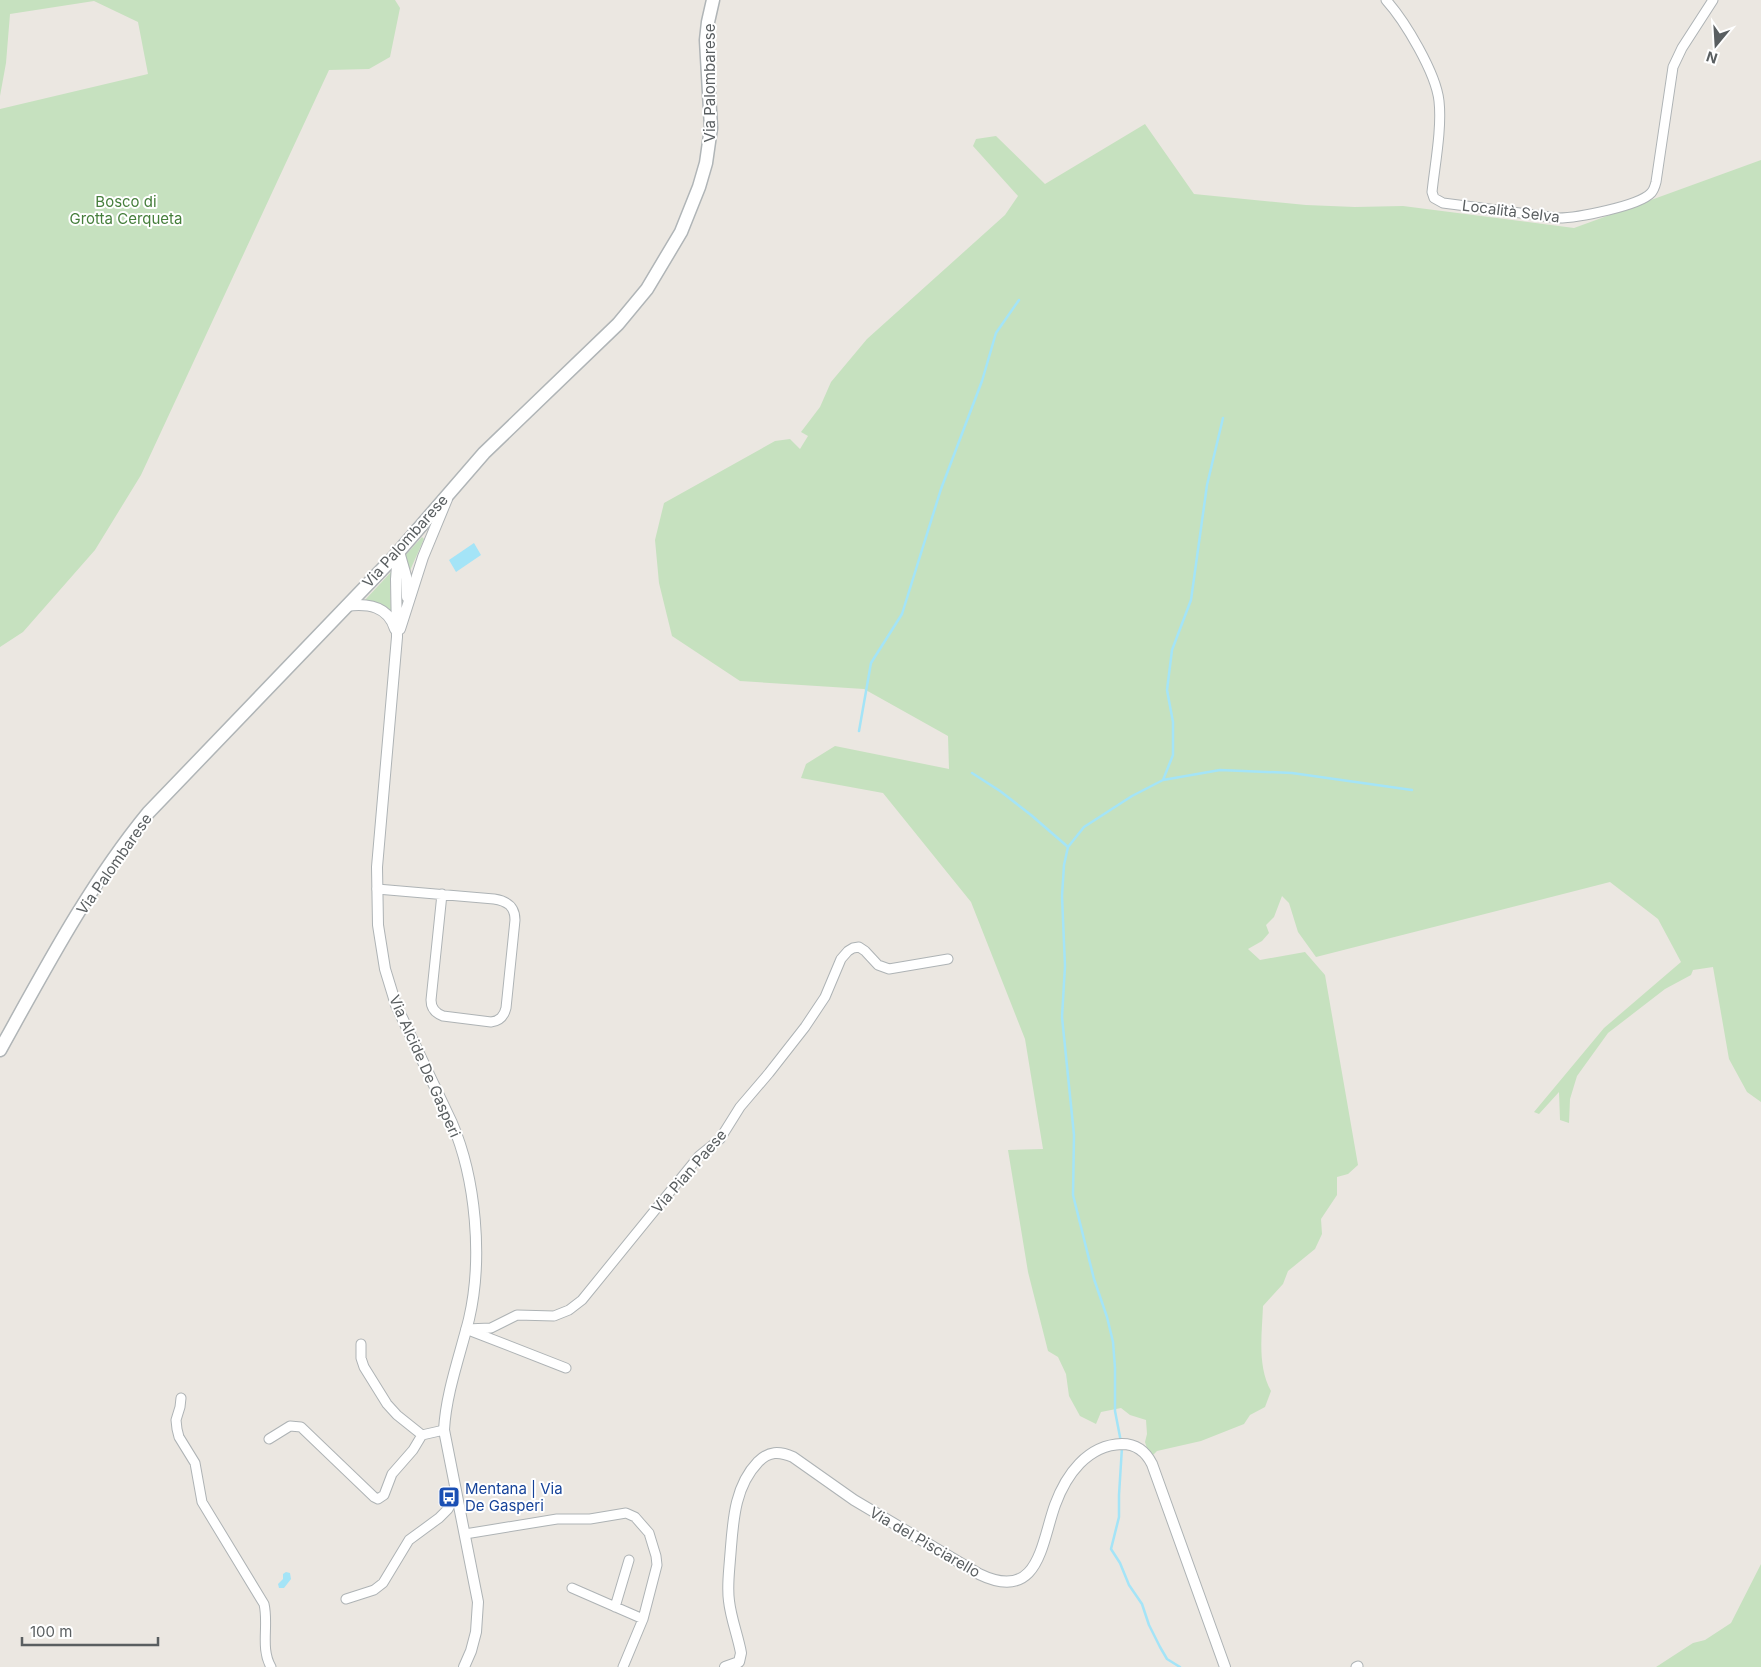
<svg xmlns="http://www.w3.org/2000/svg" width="1761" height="1667" font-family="Inter,sans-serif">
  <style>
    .green { fill: #c6e1bf }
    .water { fill: #a4e4f7 }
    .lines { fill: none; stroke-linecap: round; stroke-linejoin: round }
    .stream { stroke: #a4e4f7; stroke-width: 2.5 }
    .minor-casing { stroke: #aeb3b5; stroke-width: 11 }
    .tertiary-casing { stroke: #aeb3b5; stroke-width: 12 }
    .secondary-casing { stroke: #b0b5b7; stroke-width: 15 }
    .minor { stroke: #fff; stroke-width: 9 }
    .tertiary { stroke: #fff; stroke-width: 10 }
    .secondary { stroke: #fff; stroke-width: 12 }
    .labels { text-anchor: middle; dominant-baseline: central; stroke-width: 4; stroke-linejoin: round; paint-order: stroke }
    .street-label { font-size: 15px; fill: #595e60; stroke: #fff }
    .park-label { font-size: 15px; fill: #457e3b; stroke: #fff }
    .transit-label { font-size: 15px; fill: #164399; stroke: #fff; text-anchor: start }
  </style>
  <rect width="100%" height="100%" fill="#ebe7e1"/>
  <!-- green -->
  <path class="green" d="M0 0H395L400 8 390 57 369 69 329 70 141 475 95 550 23 632 0 647V109L148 74 138 22 94 1 10 14 6 63 0 96Z
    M1145 124 1194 194 1306 205 1355 207 1403 206 1574 228 1761 160V1102L1747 1092 1729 1059 1713 967 1693 970 1691 975 1665 989 1608 1033 1577 1076 1570 1099 1569 1123 1560 1120 1559 1092 1539 1114 1534 1112 1604 1028 1681 962 1658 919 1610 882 1316 957 1298 932 1289 903 1282 896 1274 917 1266 925 1269 933 1262 941 1248 949 1260 960 1305 952 1325 975 1358 1165 1348 1174 1337 1177V1195L1321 1219 1322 1234 1315 1249 1288 1271 1283 1284 1263 1306C1262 1334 1257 1366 1271 1391L1265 1407 1250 1415 1244 1424 1201 1441 1157 1451 1150 1458 1145 1442 1147 1434 1146 1420 1130 1415 1121 1408 1101 1412 1096 1424 1080 1416 1069 1396 1066 1374 1058 1357 1048 1351 1028 1272 1008 1150 1043 1149 1025 1039 971 902 883 793 801 778 806 764 835 746 949 769 948 736 864 689 740 681 672 636 659 583 655 540 664 503 775 441 790 439 800 449 808 436 801 432 820 407 831 382 867 339 1005 215 1018 196 973 146 976 139 996 136 1045 184Z
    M422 537 424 539 408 575 402 559Z
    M392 571 390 583 391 613 373 602 365 600Z
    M1761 1564V1667H1656L1693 1643 1705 1640 1731 1623Z"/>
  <!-- water -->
  <path class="water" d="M474 543 481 555 456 572 449 560Z
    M286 1572 290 1573 291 1579 284 1588H279L278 1584 283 1579V1574Z"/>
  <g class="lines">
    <!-- stream -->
    <path class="stream" d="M859 731 871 663 902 614 941 489 982 381 996 333 1019 300
      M972 773 1000 791 1031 815 1068 847
      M1163 780 1173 755V722L1167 690 1172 650 1191 600 1207 485 1223 418
      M1121 1442 1115 1411V1368L1113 1342 1107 1317 1094 1279 1073 1195 1074 1135 1062 1017 1065 966 1062 896 1064 865 1068 847 1084 827 1132 796 1163 780 1220 770 1292 773 1412 790
      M1122 1447 1119 1495V1517L1111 1549 1120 1563 1129 1585 1142 1604 1149 1625 1160 1647 1167 1659 1180 1667"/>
    <!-- minor casing -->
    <g class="minor-casing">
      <path id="minor" d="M1386 0C1405 21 1436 73 1439 101 1442 128 1435 164 1432 192L1434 198 1443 203 1558 218C1577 218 1639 206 1651 193 1654 190 1655 186 1656 182L1673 67 1682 48 1713 0
        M377 889 494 899C507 901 515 906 515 920L506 1008C504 1016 500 1021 491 1022L443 1016C435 1013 431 1008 431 1000L442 894
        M466 1329 491 1328 517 1315 554 1316 569 1310 582 1300 699 1156 720 1139 740 1107 769 1073 805 1027 825 997 841 959 848 951 853 948 859 947 865 951 878 965 889 969 948 959
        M471 1331 566 1368
        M361 1344V1358L364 1367 387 1404 397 1415 422 1435 444 1430
        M181 1398 180 1407 176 1420 177 1429 179 1437 195 1463 202 1502 264 1604C269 1625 260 1648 271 1667
        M269 1439 290 1426 301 1427 374 1497 378 1499 384 1495 392 1474 413 1450 422 1435
        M465 1534 557 1519H590L626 1513 635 1517 649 1533 656 1556 657 1565 643 1619 623 1667
        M572 1588 643 1619
        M346 1599 374 1590 383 1583 409 1540 439 1518 448 1509 456 1495
        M615 1607 629 1560
        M1356 1667 1358 1666"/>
    </g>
    <!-- tertiary casing -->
    <g class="tertiary-casing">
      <path id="tertiary" d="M398 552 396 579 397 637 377 867 378 925 385 969 396 1005 452 1123C476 1179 483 1259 469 1319 460 1355 446 1393 444 1430L478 1602 476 1632 471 1651 464 1667
        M400 555 406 576 407 597
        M346 606C368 603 388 606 395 629
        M400 629 423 557 447 499
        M725 1667 739 1662 741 1653C738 1636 731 1619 729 1601 727 1587 729 1573 730 1559 733 1525 733 1488 758 1462 769 1451 779 1451 793 1457L854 1500 979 1574C1039 1603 1041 1544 1055 1505 1066 1475 1087 1445 1122 1444 1136 1444 1146 1452 1152 1464L1225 1667"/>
    </g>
    <!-- secondary casing -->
    <g class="secondary-casing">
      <path id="secondary" d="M0 1050C45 969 89 885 148 813L394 557 484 453 618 324 647 289 681 232 699 187 706 163 711 128 706 40 708 22 713 0"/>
    </g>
    <!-- minor -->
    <use href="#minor" class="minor"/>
    <!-- tertiary -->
    <use href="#tertiary" class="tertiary"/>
    <!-- secondary -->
    <use href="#secondary" class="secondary"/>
  </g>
  <!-- icons -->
  <defs>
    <g id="bus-square" transform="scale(1.125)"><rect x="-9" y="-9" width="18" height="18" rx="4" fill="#1a4fb4" stroke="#fff"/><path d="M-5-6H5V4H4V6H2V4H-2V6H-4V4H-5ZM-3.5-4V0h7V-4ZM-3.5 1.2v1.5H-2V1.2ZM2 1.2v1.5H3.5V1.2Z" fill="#fff"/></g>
  </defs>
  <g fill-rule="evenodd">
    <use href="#bus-square" x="449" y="1497"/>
  </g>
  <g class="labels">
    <!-- street labels -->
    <g class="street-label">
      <text transform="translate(709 83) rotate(-90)">Via Palombarese</text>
      <text transform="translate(1511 211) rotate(7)">Località Selva</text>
      <text transform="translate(405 541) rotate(-48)">Via Palombarese</text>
      <text transform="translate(114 864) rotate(-55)">Via Palombarese</text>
      <text transform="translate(425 1066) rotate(66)">Via Alcide De Gasperi</text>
      <text transform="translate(689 1171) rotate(-49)">Via Pian Paese</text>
      <text transform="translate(925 1542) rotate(30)">Via del Pisciarello</text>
    </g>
    <!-- park labels -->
    <g class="park-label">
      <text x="126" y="201">Bosco di<tspan x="126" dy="17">Grotta Cerqueta</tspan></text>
    </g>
    <!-- transit labels -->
    <g class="transit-label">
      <text x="465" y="1488">Mentana | Via<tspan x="465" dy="17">De Gasperi</tspan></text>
    </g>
  </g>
  <!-- north arrow -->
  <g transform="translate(1716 45) rotate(198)" stroke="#ffffff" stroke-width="4" paint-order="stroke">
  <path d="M0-4L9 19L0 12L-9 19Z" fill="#595e60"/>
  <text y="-8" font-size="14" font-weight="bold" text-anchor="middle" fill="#595e60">N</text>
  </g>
  <!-- scale -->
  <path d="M22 1637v8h136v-8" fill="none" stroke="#595e60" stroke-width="2.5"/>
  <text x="30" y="1637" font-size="15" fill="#595e60" stroke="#ffffff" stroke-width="4" paint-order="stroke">100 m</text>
</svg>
